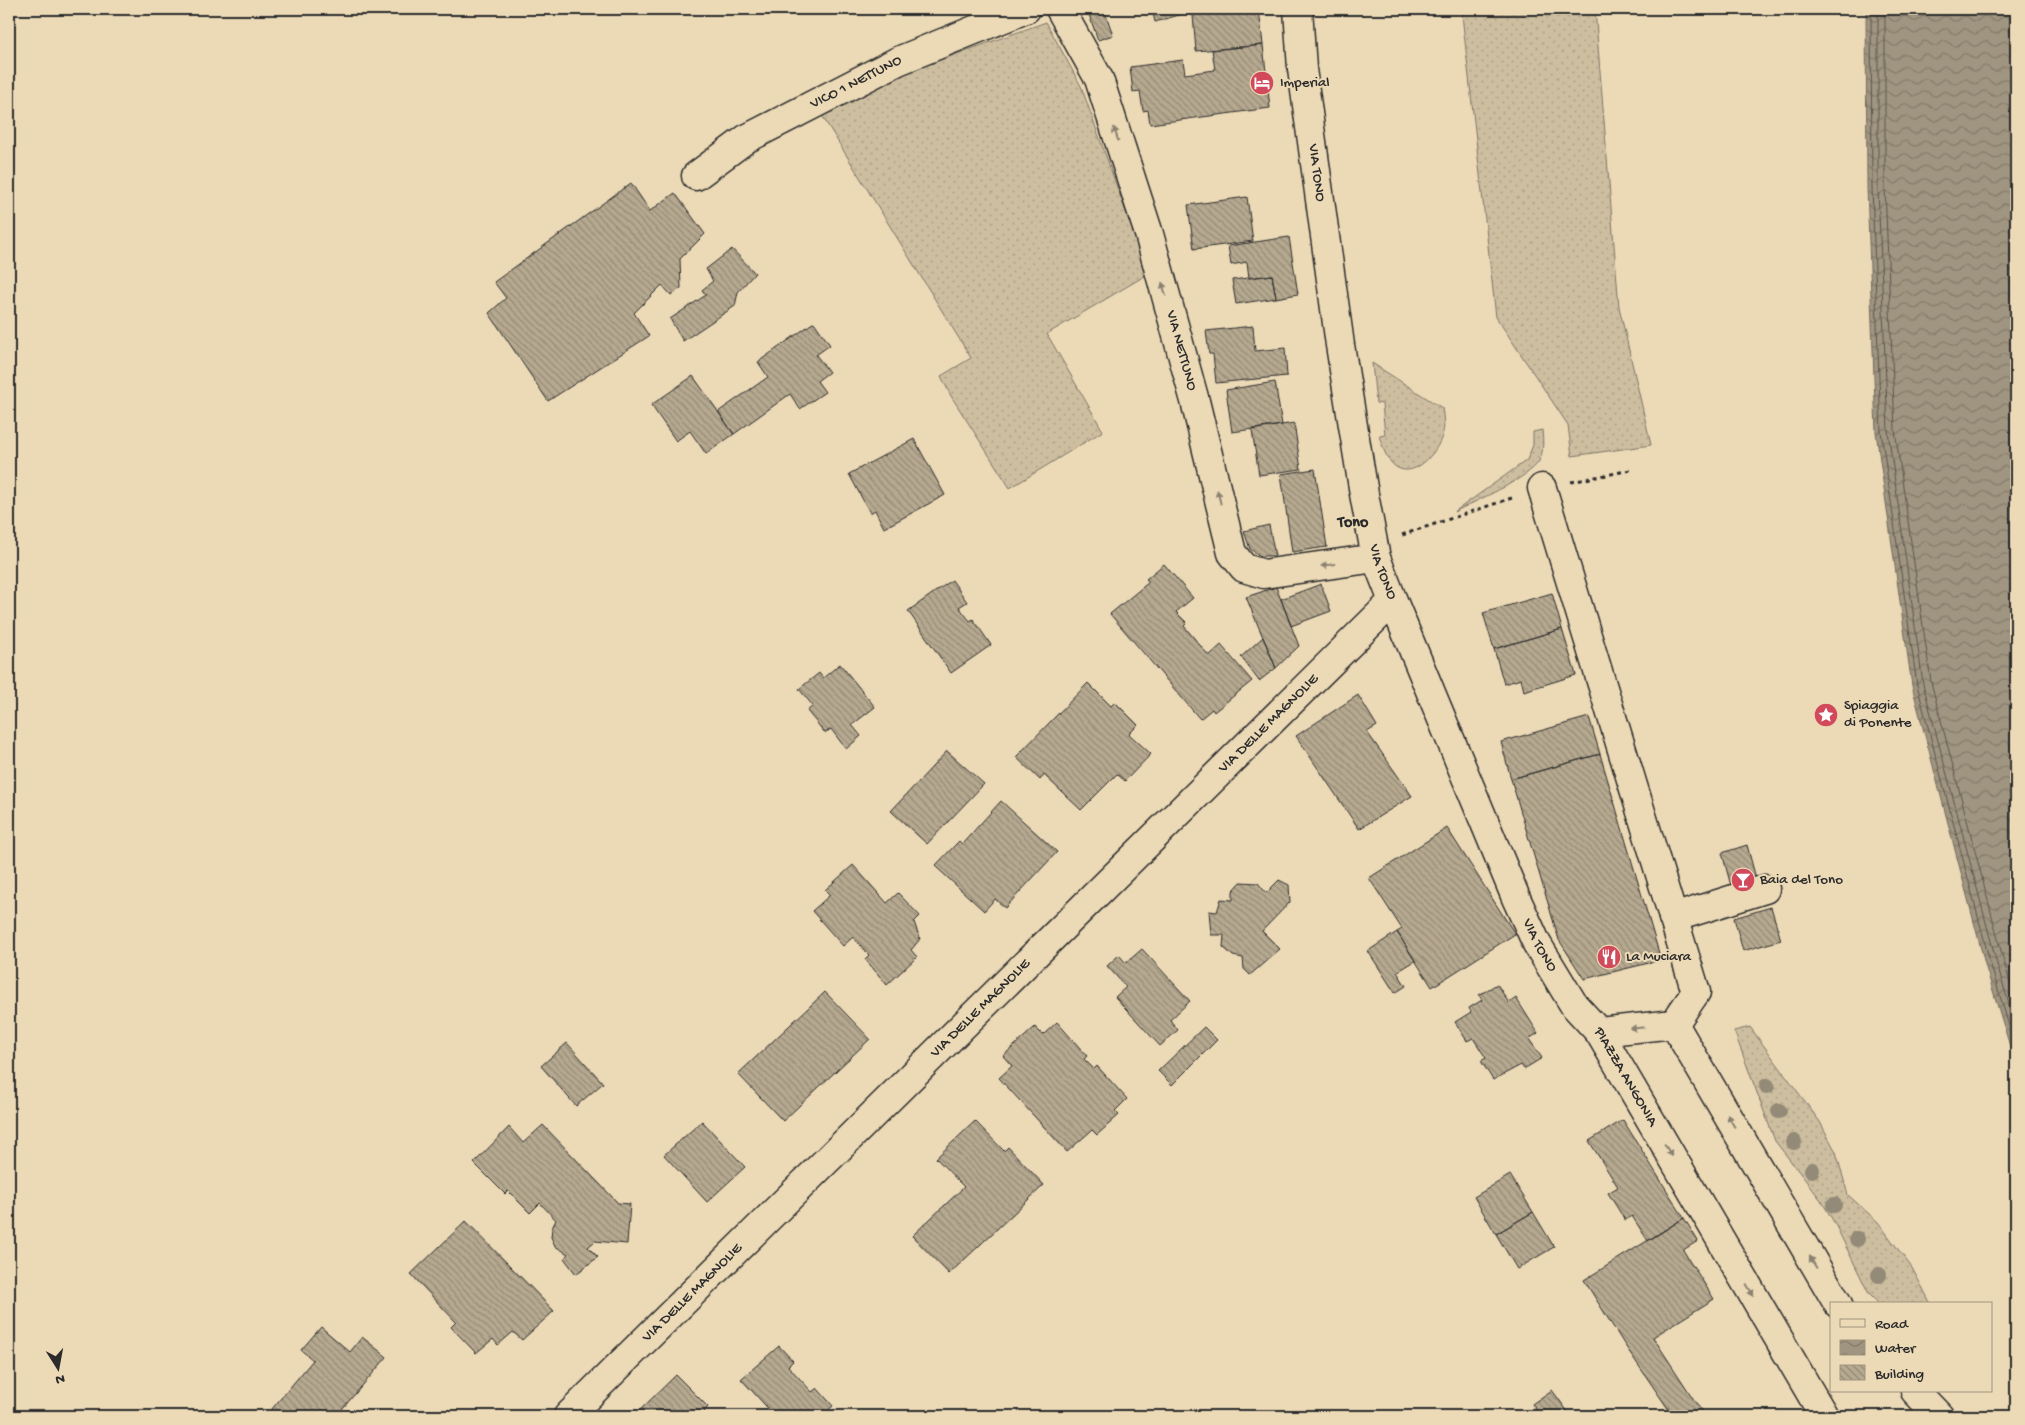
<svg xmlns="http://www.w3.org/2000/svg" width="2025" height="1425" font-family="'Gochi Hand',sans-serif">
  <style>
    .grass { fill: url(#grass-dots); stroke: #7c7466 }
    .water { fill: url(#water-waves); stroke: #716b5e }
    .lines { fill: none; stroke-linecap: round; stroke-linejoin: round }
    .shore { stroke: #5a554d; stroke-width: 1 }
    .building { fill: url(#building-back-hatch); stroke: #2b2b2b }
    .street-casing { stroke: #2b2b2b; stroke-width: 31 }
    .secondary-casing { stroke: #2b2b2b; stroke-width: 31 }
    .path { stroke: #2b2b2b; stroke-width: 3; stroke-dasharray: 4 4; stroke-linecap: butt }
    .street { stroke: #ecdab7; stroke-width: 28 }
    .secondary { stroke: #ecdab7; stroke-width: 28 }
    .tree { fill: #938a77 }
    .oneway { fill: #8c8271 }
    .labels { text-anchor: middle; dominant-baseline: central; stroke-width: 4; stroke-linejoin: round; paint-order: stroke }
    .street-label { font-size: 15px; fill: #2b2b2b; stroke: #ecdab7 }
    .poi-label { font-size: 15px; fill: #2b2b2b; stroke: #ecdab7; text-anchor: start }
    .neighbourhood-label { font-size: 16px; font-weight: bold; fill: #2b2b2b; stroke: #ecdab7 }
  </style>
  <defs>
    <pattern id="grass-dots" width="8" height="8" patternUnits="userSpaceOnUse" patternTransform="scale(1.25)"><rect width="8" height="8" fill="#cdbea0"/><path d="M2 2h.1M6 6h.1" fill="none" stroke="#b0a38a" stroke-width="1.8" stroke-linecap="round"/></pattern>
    <pattern id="water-waves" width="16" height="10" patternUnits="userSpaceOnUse" patternTransform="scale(1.25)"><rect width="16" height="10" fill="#a09580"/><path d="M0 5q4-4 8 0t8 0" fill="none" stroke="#837a69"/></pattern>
    <pattern id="building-back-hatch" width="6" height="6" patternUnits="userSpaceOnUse" patternTransform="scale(1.25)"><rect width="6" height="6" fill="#b6a990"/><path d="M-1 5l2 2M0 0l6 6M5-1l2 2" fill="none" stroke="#948a76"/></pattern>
  </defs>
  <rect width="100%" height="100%" fill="#ecdab7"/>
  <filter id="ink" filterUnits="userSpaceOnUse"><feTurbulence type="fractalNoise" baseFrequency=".02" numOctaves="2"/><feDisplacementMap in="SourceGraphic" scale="10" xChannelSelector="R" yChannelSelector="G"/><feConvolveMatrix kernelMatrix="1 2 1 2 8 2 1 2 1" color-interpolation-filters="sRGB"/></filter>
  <g filter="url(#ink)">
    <!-- grass -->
    <path class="grass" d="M1476 9H1595L1619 307 1651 445 1572 456 1568 425 1496 317 1462 15Z
      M1046 22 1081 86 1148 274 1047 334 1103 431 1010 488 951 396 941 376 971 358 821 114 907 72Z
      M1372 363 1442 408C1443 416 1445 424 1443 432 1440 449 1416 480 1396 467 1386 460 1383 447 1379 436L1385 435 1382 404 1376 403Z
      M1542 430C1543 441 1544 451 1539 461 1530 478 1473 502 1454 512L1527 460 1533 445V432Z
      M1750 1027 1820 1122 1836 1152 1848 1195 1878 1222 1912 1268 1931 1304H1879L1869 1294 1835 1224 1821 1200 1775 1141 1734 1031Z"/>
    <!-- water -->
    <path class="water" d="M1866 9H2016V1066L1986 968 1912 686 1876 432 1867 188Z"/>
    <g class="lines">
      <!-- shore -->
      <path class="shore" d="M1871 9 1872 188 1881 431 1917 685 1991 966 2016 1049
        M1878 9V188L1888 431 1923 684 1997 964 2016 1028
        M1885 9V188L1895 430 1931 682 2004 962 2016 1002"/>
    </g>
    <!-- building -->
    <path class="building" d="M1087 9H1104L1113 35 1098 40Z
      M1152 9H1200L1155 22Z
      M1206 9H1259L1207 14Z
      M1259 9 1263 45 1196 51 1193 15Z
      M1263 45 1270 108 1150 124 1148 110 1143 111 1140 91 1133 92 1130 67 1183 60 1185 74 1215 70 1212 50Z
      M631 183 650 211 675 193 705 234 680 259 681 288 671 295 662 285 634 313 649 336 548 401 489 313 506 298 494 282Z
      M1247 197 1253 241 1194 249 1188 205Z
      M1289 237 1298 294 1276 298 1272 275 1249 278 1247 262 1231 265 1228 246Z
      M732 249 755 273 738 292 735 306 683 341 670 319 706 295 702 290 713 281 706 269Z
      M1272 275 1276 298 1236 304 1232 280Z
      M814 322 830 345 816 355 829 372 817 381 825 392 800 409 790 394 734 434 718 412 768 377 758 362Z
      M1253 326 1255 351 1285 348 1287 376 1216 383 1213 354H1209L1206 331Z
      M693 376 734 434 706 454 690 431 676 441 651 405Z
      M1275 382 1282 425 1232 432 1226 390Z
      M1294 423 1301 469 1259 475 1252 430Z
      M914 439 945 495 884 528 875 510 870 513 849 474Z
      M1315 469 1327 547 1292 552 1281 474Z
      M1269 525 1275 556H1260L1250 549 1244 531Z
      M1164 564 1193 598 1176 612 1187 623 1184 626 1209 656 1221 645 1252 681 1214 712 1212 709 1200 719 1110 614 1149 582 1146 579Z
      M952 580 967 602 959 607 970 621 973 619 991 645 951 673 908 611Z
      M1321 584 1331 611 1291 626 1281 599Z
      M1276 587 1299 646 1276 668 1246 597Z
      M1552 593 1562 629 1494 649 1483 613Z
      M1562 629 1576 675 1524 691 1521 679 1504 684 1494 649Z
      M1263 637 1276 668 1259 681 1241 657Z
      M840 664 875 707 852 725 861 736 846 749 831 729 825 733 807 711 813 706 799 689 819 673 823 678Z
      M1088 683 1111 706 1115 702 1138 725 1129 734 1151 754 1125 781 1117 774 1081 810 1044 775 1040 780 1016 757Z
      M1358 695 1377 726 1367 732 1412 796 1359 829 1296 736Z
      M1589 717 1600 754 1511 779 1501 742Z
      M947 751 984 784 927 844 891 811Z
      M1600 754 1661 960 1584 979 1559 940 1511 779Z
      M1001 801 1057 852 1005 908 995 899 984 911 935 866 959 841 962 844Z
      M1447 828 1515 934 1432 987 1397 932 1402 929 1369 878Z
      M1747 845 1758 886 1733 893 1722 853Z
      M853 865 887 903 898 893 920 916 914 922 920 939 911 950 917 957 887 985 865 959 869 955 853 937 843 946 812 911 830 895 825 890Z
      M1279 880 1289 885 1290 902 1262 931 1280 949 1250 975 1244 969 1243 958 1233 956 1223 947 1224 935H1211L1209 911 1217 912 1221 899 1233 900V891L1241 882 1258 883 1266 893Z
      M1771 907 1781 940 1743 951 1734 918Z
      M1397 932 1415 961 1397 972 1406 986 1395 993 1368 951Z
      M1142 949 1190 1001 1170 1020 1178 1030 1160 1046 1115 997 1126 987 1107 966 1119 955 1126 963Z
      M1497 984 1509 1003 1516 998 1538 1033 1529 1039 1542 1058 1524 1069 1521 1065 1493 1080 1481 1061 1486 1058 1473 1038 1467 1041 1455 1022 1471 1012 1469 1008 1482 1000 1479 995Z
      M825 992 870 1039 783 1121 738 1074Z
      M1057 1022 1087 1056 1084 1059 1094 1069 1097 1066 1127 1099 1115 1111 1119 1115 1097 1135 1092 1130 1067 1152 999 1078 1012 1066 1003 1056 1035 1027 1043 1035Z
      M1204 1027 1217 1040 1172 1085 1158 1071Z
      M567 1043 603 1083 576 1106 541 1066Z
      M1623 1120 1684 1218 1648 1241 1632 1216 1625 1220 1608 1193 1618 1187 1589 1141Z
      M702 1121 745 1167 707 1202 664 1155Z
      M975 1121 1004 1151 1008 1147 1044 1185 949 1274 912 1236 964 1187 936 1158Z
      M543 1125 618 1203 630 1204 627 1244 595 1241 588 1247 598 1257 576 1274 564 1258 568 1254 555 1246 551 1237 552 1228 556 1220 540 1203 530 1213 508 1191 505 1194 474 1163 509 1127 523 1143Z
      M1510 1175 1533 1212 1496 1234 1474 1197Z
      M1533 1212 1554 1247 1517 1269 1496 1234Z
      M1684 1218 1698 1241 1683 1250 1714 1299 1653 1337 1702 1412 1697 1416H1673L1624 1344 1584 1280Z
      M466 1221 554 1311 522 1340 513 1332 498 1345 493 1339 476 1353 451 1327 456 1322 411 1274Z
      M321 1327 350 1352 362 1337 387 1357 336 1416H266L313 1360 301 1350Z
      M779 1346 793 1361 788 1366 812 1392 817 1388 833 1406 822 1416H775L741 1379Z
      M676 1375 708 1407 704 1412 708 1416H642L638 1412Z
      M1552 1390 1571 1416H1540L1532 1404Z"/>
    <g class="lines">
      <!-- street casing -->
      <g class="street-casing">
        <g id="street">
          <path id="s1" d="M1060 9 1099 79 1149 234 1195 401 1232 553 1244 568 1264 574 1376 558"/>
          <path id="s2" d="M696 176 746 139 898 61 1026 9"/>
          <path d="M1542 488 1696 992 1674 1024"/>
          <path d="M1673 918 1765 889"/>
          <path d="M1674 1024 1838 1304"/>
          <path d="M1599 1032 1674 1024"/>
          <path d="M1915 1391 1939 1416"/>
          <path id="s3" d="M568 1416 1393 601 1516 898 1537 944 1574 1005 1599 1032 1824 1416"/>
        </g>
      </g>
      <!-- secondary casing -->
      <g class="secondary-casing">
        <g id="secondary">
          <path id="s4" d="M1298 9 1302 69 1340 345 1364 494 1376 558 1393 601"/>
        </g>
      </g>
      <!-- path -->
      <path class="path" d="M1571 482 1631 470
        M1402 535 1512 498"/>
      <!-- street -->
      <use href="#street" class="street"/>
      <!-- secondary -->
      <use href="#secondary" class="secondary"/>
    </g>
    <!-- trees -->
    <g class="tree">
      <circle cx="1767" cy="1086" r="8"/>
      <circle cx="1779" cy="1111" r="8"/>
      <circle cx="1794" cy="1142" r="8"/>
      <circle cx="1812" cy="1170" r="8"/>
      <circle cx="1834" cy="1205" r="8"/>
      <circle cx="1857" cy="1239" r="8"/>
      <circle cx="1879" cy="1275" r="8"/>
    </g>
    <!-- one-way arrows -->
    <defs><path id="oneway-solid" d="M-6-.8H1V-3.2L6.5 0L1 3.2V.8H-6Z" transform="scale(1.25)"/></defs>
    <g class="oneway">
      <use href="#oneway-solid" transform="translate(1116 134) rotate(-108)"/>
      <use href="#oneway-solid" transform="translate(1164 289) rotate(-106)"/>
      <use href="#oneway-solid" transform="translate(1219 497) rotate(-104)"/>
      <use href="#oneway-solid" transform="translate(1328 565) rotate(172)"/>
      <use href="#oneway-solid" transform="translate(1637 1028) rotate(174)"/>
      <use href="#oneway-solid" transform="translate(1731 1121) rotate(-120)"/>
      <use href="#oneway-solid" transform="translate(1668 1150) rotate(60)"/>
      <use href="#oneway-solid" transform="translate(1813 1262) rotate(-120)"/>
      <use href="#oneway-solid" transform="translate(1750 1290) rotate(60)"/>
    </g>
  </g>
  <!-- icons -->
  <defs>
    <g id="hotel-disc" transform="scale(1.25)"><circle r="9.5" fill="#d1495b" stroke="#ecdab7"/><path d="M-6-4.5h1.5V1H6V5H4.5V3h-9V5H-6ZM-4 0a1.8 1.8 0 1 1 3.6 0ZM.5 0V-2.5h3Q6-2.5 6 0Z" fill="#fff"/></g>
    <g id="sight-disc" transform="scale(1.25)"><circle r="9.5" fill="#d1495b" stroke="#ecdab7"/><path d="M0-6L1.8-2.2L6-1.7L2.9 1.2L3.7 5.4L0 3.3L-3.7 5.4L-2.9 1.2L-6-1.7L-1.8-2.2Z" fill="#fff"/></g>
    <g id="bar-disc" transform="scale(1.25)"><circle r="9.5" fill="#d1495b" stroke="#ecdab7"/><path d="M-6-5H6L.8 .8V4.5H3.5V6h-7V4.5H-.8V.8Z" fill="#fff"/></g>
    <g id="restaurant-disc" transform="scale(1.25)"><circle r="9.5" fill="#d1495b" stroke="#ecdab7"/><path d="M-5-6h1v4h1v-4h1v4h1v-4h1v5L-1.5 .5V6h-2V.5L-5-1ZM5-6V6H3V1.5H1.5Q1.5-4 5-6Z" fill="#fff"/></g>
  </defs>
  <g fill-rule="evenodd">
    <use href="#hotel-disc" x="1262" y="83"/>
    <use href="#sight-disc" x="1826" y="715"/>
    <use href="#bar-disc" x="1743" y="880"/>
    <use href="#restaurant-disc" x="1609" y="957"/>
  </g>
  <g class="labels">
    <!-- street labels -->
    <g class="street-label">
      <text stroke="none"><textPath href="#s2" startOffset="186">VICO 1 NETTUNO</textPath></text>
      <text stroke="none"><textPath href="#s4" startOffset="165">VIA TONO</textPath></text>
      <text stroke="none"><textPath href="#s1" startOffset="364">VIA NETTUNO</textPath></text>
      <text stroke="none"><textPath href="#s4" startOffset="570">VIA TONO</textPath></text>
      <text stroke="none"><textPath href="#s3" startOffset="985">VIA DELLE MAGNOLIE</textPath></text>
      <text stroke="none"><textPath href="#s3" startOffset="1534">VIA TONO</textPath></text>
      <text stroke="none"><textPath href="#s3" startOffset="580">VIA DELLE MAGNOLIE</textPath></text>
      <text stroke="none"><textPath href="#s3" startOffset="1692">PIAZZA ANGONIA</textPath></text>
      <text stroke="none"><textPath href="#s3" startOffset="175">VIA DELLE MAGNOLIE</textPath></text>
    </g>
    <!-- poi labels -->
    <g class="poi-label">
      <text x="1280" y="83">Imperial</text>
      <text x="1844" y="706">Spiaggia<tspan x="1844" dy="17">di Ponente</tspan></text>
      <text x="1760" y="880">Baia del Tono</text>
      <text x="1626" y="957">La Muciara</text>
    </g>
    <!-- neighbourhood labels -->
    <g class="neighbourhood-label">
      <text x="1353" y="523">Tono</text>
    </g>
  </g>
  <!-- margin -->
  <rect width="2025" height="1425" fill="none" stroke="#ecdab7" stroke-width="30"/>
  <rect x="15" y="15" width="1995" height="1395" fill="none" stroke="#2b2b2b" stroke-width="2" filter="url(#ink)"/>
  <!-- legend -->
  <rect x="1830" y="1302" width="162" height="90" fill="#ecdab7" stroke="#9f947f"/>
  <rect x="1840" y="1319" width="25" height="8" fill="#ecdab7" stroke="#9f947f"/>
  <text x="1875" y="1328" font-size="15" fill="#2b2b2b">Road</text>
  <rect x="1840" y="1340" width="25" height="15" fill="url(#water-waves)" stroke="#9f947f"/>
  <text x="1875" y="1352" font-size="15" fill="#2b2b2b">Water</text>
  <rect x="1840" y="1365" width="25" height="15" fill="url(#building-back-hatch)" stroke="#9f947f"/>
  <text x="1875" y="1378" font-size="15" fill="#2b2b2b">Building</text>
  <!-- north arrow -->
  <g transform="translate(58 1368) rotate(169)" stroke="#ecdab7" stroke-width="4" paint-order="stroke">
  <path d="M0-4L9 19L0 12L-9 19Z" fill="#2b2b2b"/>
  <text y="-8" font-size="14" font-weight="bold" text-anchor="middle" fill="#2b2b2b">N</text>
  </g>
</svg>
